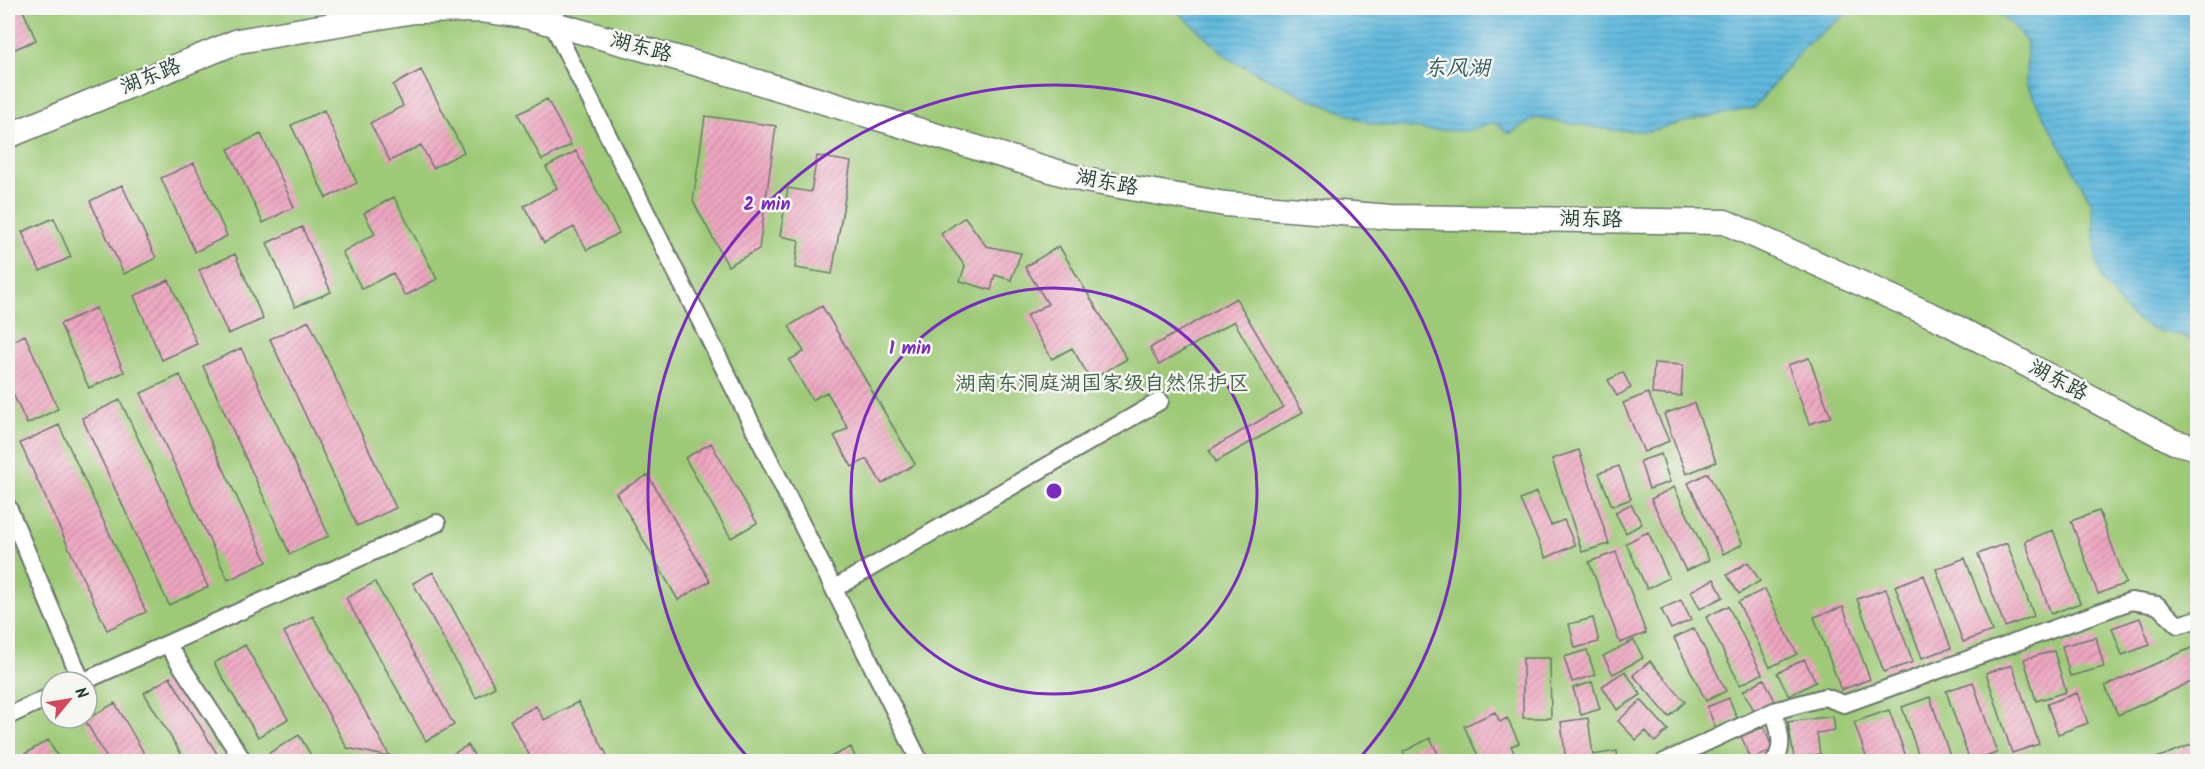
<svg xmlns="http://www.w3.org/2000/svg" width="2205" height="769" font-family="Kalam,'LXGW WenKai TC',sans-serif">
  <style>
    .green { fill: #9eca77; stroke: #5e8456; stroke-width: 1.5; fill-rule: evenodd }
    .water { fill: url(#water-rules); stroke: #407b89; stroke-width: 1.5 }
    .building { fill: url(#building-hatch) }
    .lines { fill: none; stroke-linecap: round; stroke-linejoin: round }
    .street-casing { stroke: #69786b; stroke-width: 20 }
    .secondary-casing { stroke: #69786b; stroke-width: 27 }
    .street { stroke: #fff; stroke-width: 16 }
    .secondary { stroke: #fff; stroke-width: 24 }
    .ring { fill: none; stroke: #7b2cbf; stroke-width: 3 }
    .labels { text-anchor: middle; dominant-baseline: central; stroke-width: 5; stroke-linejoin: round; paint-order: stroke }
    .street-label { font-size: 21px; fill: #1f3d34; stroke: #f6f6f2 }
    .park-label { font-size: 21px; fill: #3f6045; stroke: #f6f6f2 }
    .water-label { font-size: 22px; font-style: italic; fill: #305c5e; stroke: #f6f6f2 }
    .centre { fill: #7b2cbf; stroke: #f6f6f2; stroke-width: 3 }
    .ring-label { font-size: 18px; text-anchor: middle; font-weight: bold; fill: #7b2cbf; stroke: #f6f6f2; stroke-width: 5; stroke-linejoin: round; paint-order: stroke }
  </style>
  <defs>
    <pattern id="water-rules" width="6" height="5" patternUnits="userSpaceOnUse" patternTransform="scale(1.5)"><rect width="6" height="5" fill="#61b9de"/><path d="M0 2.5h6" fill="none" stroke="#4f98b5"/></pattern>
    <pattern id="building-hatch" width="6" height="6" patternUnits="userSpaceOnUse" patternTransform="scale(1.5)"><rect width="6" height="6" fill="#efa6c1"/><path d="M-1 1l2-2M0 6l6-6M5 7l2-2" fill="none" stroke="#c1889e"/></pattern>
  </defs>
  <rect width="100%" height="100%" fill="#f6f6f2"/>
  <filter id="ink" filterUnits="userSpaceOnUse"><feTurbulence type="fractalNoise" baseFrequency=".0167" numOctaves="2"/><feDisplacementMap in="SourceGraphic" scale="12" xChannelSelector="R" yChannelSelector="G"/><feConvolveMatrix kernelMatrix="1 2 1 2 8 2 1 2 1" color-interpolation-filters="sRGB"/></filter>
  <filter id="wash" filterUnits="userSpaceOnUse"><feTurbulence type="fractalNoise" baseFrequency=".008" numOctaves="4" result="noise"/><feDisplacementMap in="SourceGraphic" scale="24" xChannelSelector="R" yChannelSelector="G"/><feGaussianBlur stdDeviation="1.35" result="paint"/><feColorMatrix in="noise" values="0 0 0 0 0 0 0 0 0 0 0 0 0 0 0 0 0 1.4 0 .05"/><feComposite in="paint" operator="in"/></filter>
  <g filter="url(#wash)">
    <rect width="100%" height="100%" fill="#f3e5d0"/>
    <!-- green -->
    <path class="green" d="M8 8H2197V761H8ZM51 682H87V718H51Z"/>
    <!-- water -->
    <path class="water" d="M1174 8H1854L1806 45 1754 108 1696 119 1650 131 1613 130 1536 118 1509 134 1494 122 1466 131 1428 130 1369 123 1306 97 1231 60Z
      M1988 8H2197V340L2152 329 2128 314 2103 282 2097 265 2092 204 2026 83 2027 43 2013 25Z"/>
    <g id="blocks">
      <!-- building -->
      <path class="building" d="M8 8H22L36 40 8 52Z
        M421 70 464 152 433 168 421 145 390 161 370 123 403 106 393 85Z
        M547 99 571 145 542 160 518 114Z
        M324 110 357 183 326 198 291 125Z
        M705 116 776 126 759 249 728 266 693 201Z
        M261 134 294 207 263 223 228 149Z
        M576 151 619 233 587 250 574 227 544 243 524 206 557 188 546 167Z
        M817 156 851 162 832 274 795 268 799 240 780 236 788 188 811 192Z
        M194 163 227 236 195 252 161 178Z
        M122 185 156 258 124 274 90 201Z
        M394 197 437 279 405 296 393 273 362 289 342 252 375 234 364 213Z
        M965 217 986 246 1021 253 1011 280 995 275 991 290 960 281 965 266 941 234Z
        M54 218 71 257 40 271 22 232Z
        M302 227 331 292 295 307 267 243Z
        M1059 246 1127 359 1091 380 1072 348 1052 359 1026 316 1048 304 1025 267Z
        M235 254 263 319 228 334 199 270Z
        M169 280 197 344 162 360 134 296Z
        M1236 298 1303 412 1216 462 1209 450 1283 407 1234 321 1159 365 1150 348Z
        M822 306 915 464 882 484 867 459 852 467 834 436 848 428 827 392 812 400 789 360 804 352 789 326Z
        M96 308 124 372 89 388 60 324Z
        M309 321 396 508 357 526 270 339Z
        M25 335 58 409 27 424 8 383V343Z
        M241 348 329 536 290 554 203 366Z
        M1809 358 1831 417 1809 424 1788 365Z
        M1654 363 1683 365 1681 396 1652 394Z
        M1623 372 1631 388 1617 396 1608 380Z
        M180 375 267 562 228 580 141 393Z
        M1648 393 1669 441 1644 452 1623 403Z
        M120 400 208 587 169 605 82 418Z
        M1694 403 1716 462 1686 474 1664 414Z
        M59 425 146 612 107 630 20 443Z
        M711 443 757 523 731 538 685 458Z
        M1579 450 1609 544 1582 552 1552 459Z
        M1661 454 1670 482 1649 489 1640 461Z
        M1619 466 1631 499 1612 506 1599 473Z
        M1708 473 1743 544 1723 554 1688 483Z
        M648 475 710 581 678 600 616 493Z
        M1674 487 1709 560 1686 571 1651 499Z
        M1536 492 1551 525 1564 520 1575 545 1546 558 1520 500Z
        M1631 504 1642 524 1626 533 1615 512Z
        M2099 511 2126 583 2098 594 2071 521Z
        M2053 530 2080 603 2051 614 2025 541Z
        M1648 532 1669 578 1647 589 1626 543Z
        M2007 543 2034 616 2005 627 1978 554Z
        M1616 552 1646 633 1620 643 1589 562Z
        M1965 558 1992 631 1963 642 1936 569Z
        M1748 562 1760 581 1739 594 1727 575Z
        M433 572 495 687 476 698 413 583Z
        M1924 575 1951 648 1922 658 1895 586Z
        M1714 579 1723 597 1700 609 1691 591Z
        M375 582 454 725 426 741 346 598Z
        M1765 589 1797 654 1770 667 1738 602Z
        M1886 589 1913 662 1884 672 1857 599Z
        M1681 600 1691 620 1671 629 1661 609Z
        M1728 606 1762 674 1740 685 1706 617Z
        M1843 607 1870 679 1841 690 1814 617Z
        M313 616 390 757 347 748 284 632Z
        M1593 618 1599 642 1575 648 1569 624Z
        M2140 618 2150 645 2122 655 2112 628Z
        M1694 628 1726 691 1706 701 1674 638Z
        M2096 637 2104 667 2070 676 2062 646Z
        M1634 640 1643 658 1613 674 1603 656Z
        M245 645 288 719 258 737 214 663Z
        M2198 645V679L2118 715 2105 686Z
        M1587 650 1595 675 1572 682 1564 657Z
        M2054 651 2066 692 2036 701 2024 659Z
        M1523 658H1550L1551 718H1523Z
        M1804 659 1816 682 1789 696 1777 673Z
        M1650 661 1685 702 1669 717 1633 675Z
        M2012 665 2039 744 2012 753 1986 673Z
        M1625 671 1641 695 1617 710 1602 686Z
        M170 677 222 762H186L144 693Z
        M1764 679 1775 701 1755 712 1743 691Z
        M1592 682 1600 709 1581 715 1573 688Z
        M1973 682 1997 753 1970 762 1946 691Z
        M2077 693 2088 723 2058 734 2047 704Z
        M1930 697 1952 762H1921L1902 707Z
        M1729 698 1737 718 1716 728 1707 707Z
        M1641 700 1668 730 1655 742 1646 731 1636 740 1618 721Z
        M578 702 607 755 594 762H533L510 720 536 706 544 720Z
        M115 703 149 762H109L85 720Z
        M1889 710 1908 762H1868L1854 722Z
        M1495 712 1500 722 1507 718 1519 743 1511 746 1515 755 1502 762H1481L1464 726Z
        M1833 716 1835 730 1817 733 1820 754 1794 758 1788 722Z
        M1588 718 1593 755 1617 751 1618 762H1566L1561 722Z
        M1764 727 1773 750 1751 759 1741 736Z
        M299 735 315 762H274L269 753Z
        M1430 738 1442 762H1408L1403 752Z
        M48 740 61 762H20L18 758Z
        M2198 742V762H2149V761Z
        M468 745 478 762H439Z
        M851 747 857 762H820Z
        M1702 750 1707 762H1685L1684 758Z"/>
    </g>
  </g>
  <g filter="url(#ink)">
    <use href="#blocks" fill-opacity="0" stroke="#69786b" stroke-width="1.5"/>
    <g class="lines">
      <!-- street casing -->
      <g class="street-casing">
        <path id="street" d="M553 25 920 762
          M8 507 82 682
          M835 588 1160 401
          M167 644 437 523
          M82 682 167 644 244 762
          M8 716 51 696
          M1664 762 1774 711 1825 697 1844 704 2131 601 2157 605 2178 625 2198 619
          M1774 762C1786 746 1778 728 1774 711"/>
      </g>
      <!-- secondary casing -->
      <g class="secondary-casing">
        <path id="secondary" d="M8 136 238 41 414 11 481 10 525 16 691 62 1084 180 1225 204 1391 217 1725 222 1942 320 2174 442 2198 448"/>
      </g>
      <!-- street -->
      <use href="#street" class="street"/>
      <!-- secondary -->
      <use href="#secondary" class="secondary"/>
    </g>
  </g>
  <!-- distance rings -->
  <g class="ring">
    <circle cx="1054" cy="491" r="203"/>
    <path d="M750 760A406 406 0 1 1 1358 760"/>
  </g>
  <g class="labels">
    <!-- street labels -->
    <g class="street-label">
      <text transform="translate(641 48) rotate(15)">湖东路</text>
      <text transform="translate(151 77) rotate(-22)">湖东路</text>
      <text transform="translate(1107 183) rotate(11)">湖东路</text>
      <text transform="translate(1591 220) rotate(1)">湖东路</text>
      <text transform="translate(2058 381) rotate(28)">湖东路</text>
    </g>
    <!-- park labels -->
    <g class="park-label">
      <text x="1102" y="384">湖南东洞庭湖国家级自然保护区</text>
    </g>
    <!-- water labels -->
    <g class="water-label">
      <text x="1457" y="69">东风湖</text>
    </g>
  </g>
  <circle cx="1054" cy="491" r="9" class="centre"/>
  <g class="ring-label">
    <text x="767" y="210">2 min</text>
    <text x="910" y="354">1 min</text>
  </g>
  <!-- margin -->
  <rect width="2205" height="769" fill="none" stroke="#f6f6f2" stroke-width="30"/>
  <!-- north arrow -->
  <g transform="translate(69 700) rotate(60)"><circle r="28" fill="#f6f6f2" stroke="#a0aca6" stroke-width="1.5"/>
  <path d="M0-4.5L10 22L0 15L-10 22Z" fill="#d1495b"/>
  <text y="-9" font-size="16" font-weight="bold" text-anchor="middle" fill="#1f3d34">N</text>
  </g>
</svg>
